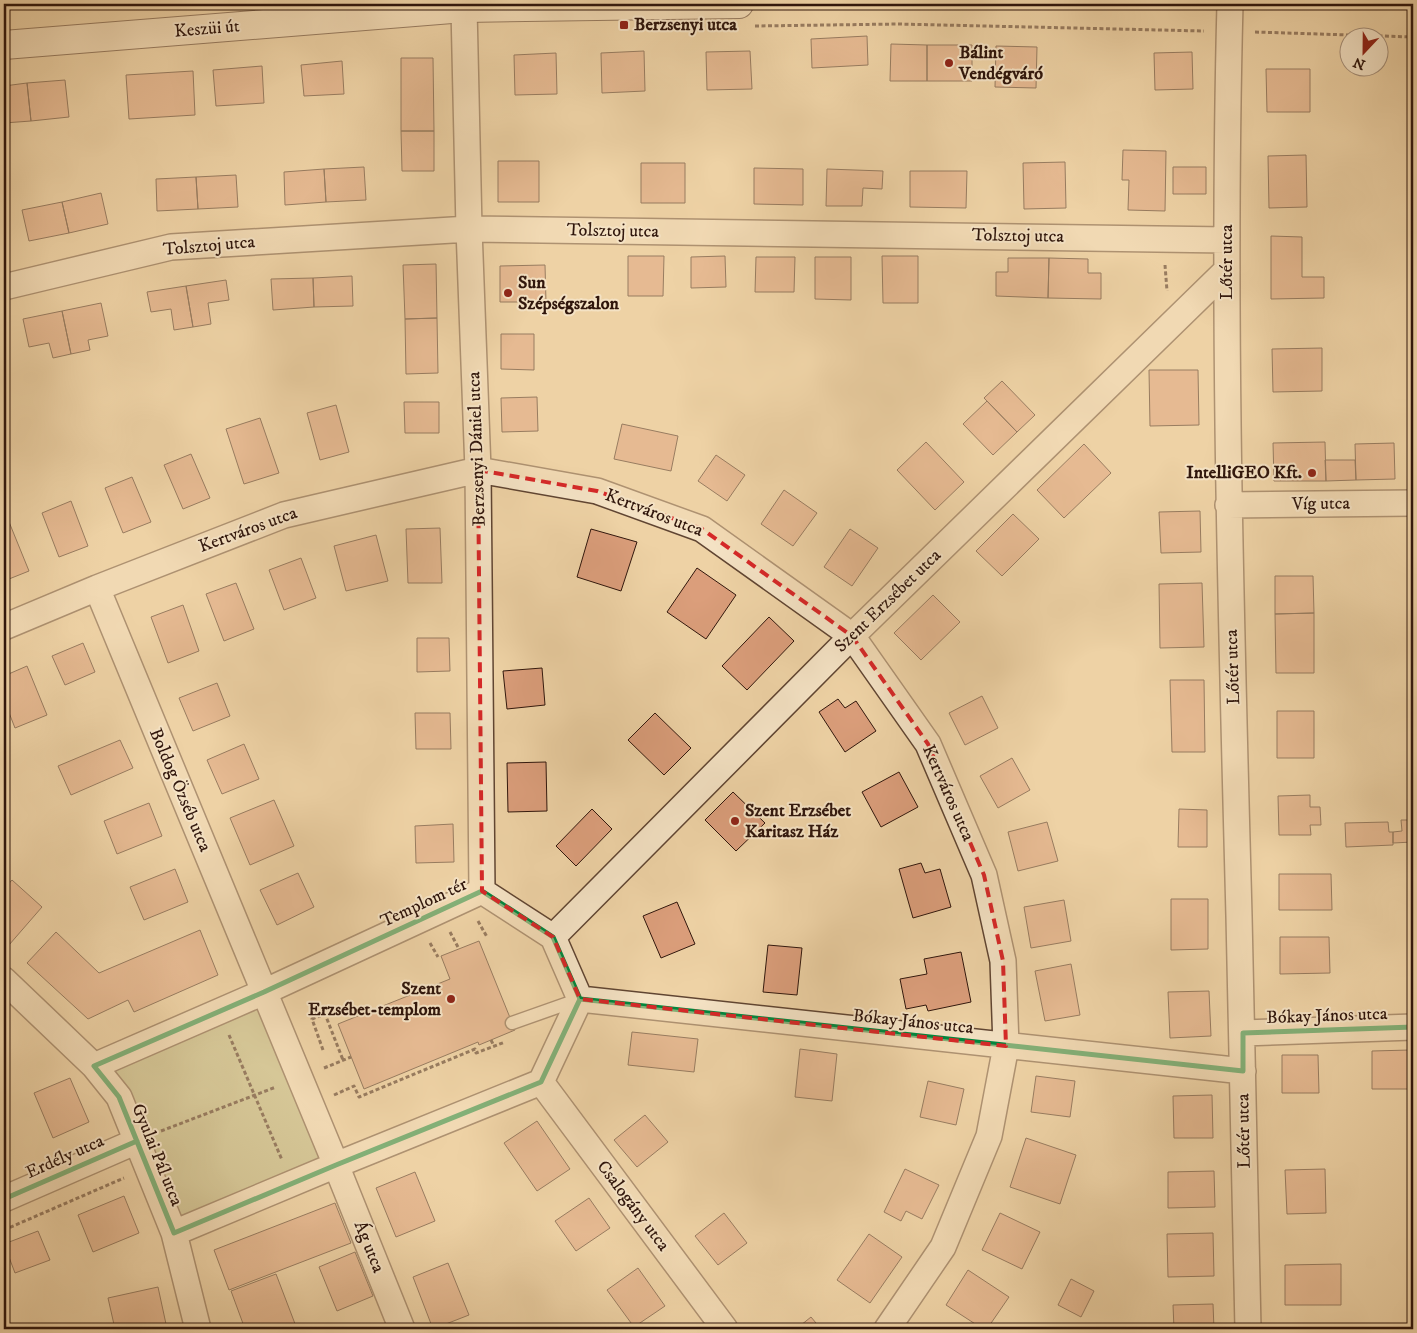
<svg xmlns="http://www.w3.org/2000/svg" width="1417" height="1333" font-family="'IM FELL DW Pica',serif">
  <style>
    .green { fill: #b9bb86; stroke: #746849 }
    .building { fill: #db9e7b; stroke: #30160c }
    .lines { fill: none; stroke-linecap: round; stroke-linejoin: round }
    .lane-casing { stroke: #604532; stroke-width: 15 }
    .street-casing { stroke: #604532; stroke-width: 28 }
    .secondary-casing { stroke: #30160c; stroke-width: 30 }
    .path { stroke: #30160c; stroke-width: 3; stroke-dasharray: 4 2.5; stroke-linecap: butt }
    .lane { stroke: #f4e2c4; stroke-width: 12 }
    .street { stroke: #f4e2c4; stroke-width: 25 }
    .secondary { stroke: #f4e2c4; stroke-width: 28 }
    .cycleway-casing { stroke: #f4e2c4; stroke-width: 8 }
    .cycleway { stroke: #00873e; stroke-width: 5 }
    .marked { fill: none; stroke: #d62828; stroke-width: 4; stroke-dasharray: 10 6; stroke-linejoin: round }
    .poi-dot { fill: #8f2418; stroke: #f4e2c4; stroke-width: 2 }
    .labels { text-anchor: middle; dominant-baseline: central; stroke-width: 4; stroke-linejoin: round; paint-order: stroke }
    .poi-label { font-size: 18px; font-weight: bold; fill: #30160c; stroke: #f4e2c4; text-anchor: start }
    .street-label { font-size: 18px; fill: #30160c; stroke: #f4e2c4 }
  </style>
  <rect width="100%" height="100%" fill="#eed2a5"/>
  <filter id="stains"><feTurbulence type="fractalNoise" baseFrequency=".004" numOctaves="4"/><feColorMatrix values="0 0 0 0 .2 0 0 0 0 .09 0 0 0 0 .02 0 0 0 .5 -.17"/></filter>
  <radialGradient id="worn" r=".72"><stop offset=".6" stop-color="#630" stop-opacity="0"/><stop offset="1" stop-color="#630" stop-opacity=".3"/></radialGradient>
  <!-- green -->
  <path class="green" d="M264 992 336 1165 174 1233 94 1066Z"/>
  <!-- building -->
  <path class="building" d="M867 36 868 65 812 68 811 39Z
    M891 44 927 45V81H890Z
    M927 45H972V81H927Z
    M996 46 1037 47 1036 88 995 87Z
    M644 51 645 91 602 93 601 53Z
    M750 51 752 89 707 90 706 52Z
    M1192 52 1193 89 1155 90 1154 53Z
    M556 53 557 94 515 95 514 55Z
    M401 58H433L434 131H401Z
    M342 61 344 94 304 96 301 65Z
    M262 66 264 103 216 106 213 70Z
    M1266 69H1310V112H1267Z
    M193 71 195 115 129 119 126 75Z
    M65 80 69 117 31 121 27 83Z
    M27 83 31 121 4 123V86Z
    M401 131H434V171H402Z
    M1123 150 1166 151 1165 211 1128 210 1129 180H1122Z
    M1306 155 1307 207 1269 208 1268 156Z
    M498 161H539V202H498Z
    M1065 162 1066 208 1024 209 1023 163Z
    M641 163H685V203H641Z
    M364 167 366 200 326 202 324 169Z
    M1173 167H1206V194H1173Z
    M754 168 803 169V205L754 204Z
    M324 169 326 202 285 205 284 172Z
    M827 169 883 171 882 189 863 188 862 206H826Z
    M910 171H967L966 208 910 207Z
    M236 175 238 207 198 209 196 177Z
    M196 177 198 209 157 211 156 179Z
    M101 193 108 224 69 233 62 202Z
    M62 202 69 233 29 241 22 210Z
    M1271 236 1302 237V277H1324V298L1271 299Z
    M628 256H664L663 296H628Z
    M725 256 726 287 691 288V257Z
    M882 256H918V303H883Z
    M756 257H795L794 292H755Z
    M815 257H851V300L815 299Z
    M1008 258H1049L1048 298 996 296V272H1008Z
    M1049 258 1088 259V273H1101V299L1048 298Z
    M436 264 437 318 405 319 403 265Z
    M545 265 546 302H500V266Z
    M352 276 353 306 314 307 313 278Z
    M313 278 314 307 273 310 271 279Z
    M226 280 229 300 208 303 211 324 193 327 186 286Z
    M186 286 193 327 174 330 171 309 151 312 147 292Z
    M101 303 108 336 88 340 90 350 71 354 62 311Z
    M62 311 71 354 53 358 49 343 29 347 23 319Z
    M437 318 438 373 406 374 405 319Z
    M501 334H534V370L501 369Z
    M1322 348V391L1273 392 1272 349Z
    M1149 370H1198L1199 425 1150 426Z
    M1002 381 1035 415 1017 432 984 398Z
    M537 397 538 431 502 432 501 398Z
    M987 401 1017 432 993 455 963 424Z
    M404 402H439V433H405Z
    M336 405 349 452 320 460 307 413Z
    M260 418 279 473 244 484 226 429Z
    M622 424 678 436 671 471 614 459Z
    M926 442 964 482 935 510 897 470Z
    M1325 442 1326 481H1274L1273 443Z
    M1394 443 1395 479 1356 480 1355 444Z
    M1084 444 1111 473 1064 518 1037 490Z
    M191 454 210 498 183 509 164 465Z
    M716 455 745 475 727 501 698 481Z
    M1325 460H1355L1356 480 1326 481Z
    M132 477 151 522 123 533 105 488Z
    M784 490 817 513 793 546 761 524Z
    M71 501 88 546 59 557 42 513Z
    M1200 511 1201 552 1161 553 1159 512Z
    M1013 514 1039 539 1002 576 976 551Z
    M7 517 29 571 4 581V518Z
    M440 528 442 583H408L406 529Z
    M591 529 637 542 621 591 577 577Z
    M850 529 878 548 852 586 824 567Z
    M376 535 388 581 346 591 334 546Z
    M301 558 316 598 284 610 269 570Z
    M697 568 736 595 706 639 667 612Z
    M1275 576H1313L1314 613 1275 614Z
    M236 583 254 629 224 641 206 594Z
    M1202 583 1204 647 1160 648 1159 584Z
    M933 595 960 622 921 660 894 633Z
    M183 605 199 651 168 663 151 617Z
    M1314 613V673H1276L1275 614Z
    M769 617 794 641 747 690 722 666Z
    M417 638H449L450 671 417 672Z
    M83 643 95 672 65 685 52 656Z
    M27 666 47 715 15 728 4 700V676Z
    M542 668 545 705 507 709 503 671Z
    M1170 680H1204L1205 752H1172Z
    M217 683 230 716 193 731 179 698Z
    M982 696 998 728 965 745 949 713Z
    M838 699 845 708 856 701 876 731 845 752 819 712Z
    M1277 711H1314V758H1277Z
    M415 713H450L451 749H416Z
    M655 713 691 748 664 775 628 740Z
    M120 740 133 768 71 795 58 766Z
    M244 744 259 779 222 794 207 760Z
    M1012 758 1030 790 998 808 980 776Z
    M546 762 547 811 508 812 507 763Z
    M899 772 918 807 881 827 862 792Z
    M733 792 765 823 736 851 705 820Z
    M1310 795V807H1320L1321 825H1310L1311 835H1279L1278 796Z
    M274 800 294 846 250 865 230 818Z
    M149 803 162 836 117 854 104 821Z
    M592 809 612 829 576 866 556 846Z
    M1179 809 1207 810V847H1178Z
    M1401 820H1413V842L1393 843V832L1402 831Z
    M1047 822 1058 861 1018 871 1008 832Z
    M1388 822 1389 832H1393V845L1346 847 1345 823Z
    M453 824 454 862 416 863 415 826Z
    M921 863 925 873 940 869 951 907 913 918 899 869Z
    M175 869 188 902 144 920 130 887Z
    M298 873 314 907 277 925 260 890Z
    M1279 874H1331L1332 910H1279Z
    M12 880 42 907 9 945 4 940V889Z
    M1171 899H1208V949L1171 950Z
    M1064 900 1071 941 1031 948 1024 907Z
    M677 902 695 944 661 958 643 916Z
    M200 930 218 975 134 1012 128 1000 88 1019 27 963 56 932 99 973Z
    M1280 937H1329L1330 973 1280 974Z
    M479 941 515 1030 479 1045 478 1042 364 1089 338 1024 450 979 441 956Z
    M768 945 802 948 797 995 763 992Z
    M961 952 971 1002 928 1011 926 1005 906 1009 900 979 927 974 924 959Z
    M1071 964 1080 1015 1045 1021 1035 971Z
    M1209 991 1211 1036 1170 1038 1168 992Z
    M632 1032 698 1039 694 1072 628 1065Z
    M800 1049 837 1054 832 1101 795 1097Z
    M1410 1050 1411 1089H1372V1051Z
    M1282 1055H1318L1319 1093H1282Z
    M1036 1076 1075 1081 1070 1117 1031 1112Z
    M70 1078 89 1122 53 1138 34 1093Z
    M928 1081 964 1089 956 1125 920 1117Z
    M1212 1095 1213 1138H1174L1173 1096Z
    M645 1115 668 1142 637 1167 614 1140Z
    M537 1121 570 1169 537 1191 504 1143Z
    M1026 1138 1076 1155 1060 1204 1010 1187Z
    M905 1169 939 1185 922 1219 906 1211 901 1221 884 1212Z
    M1325 1169 1326 1213 1287 1214 1285 1170Z
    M1214 1171 1215 1207 1168 1208V1172Z
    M415 1172 435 1221 396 1237 376 1188Z
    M124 1196 139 1233 93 1252 78 1215Z
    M589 1198 610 1228 576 1251 555 1221Z
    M335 1203 351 1243 229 1290 214 1250Z
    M724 1213 747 1243 718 1265 695 1236Z
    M1000 1213 1040 1232 1022 1269 982 1250Z
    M38 1231 50 1260 15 1273 4 1244Z
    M1213 1233 1214 1276 1168 1277 1167 1234Z
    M869 1234 902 1257 870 1303 837 1280Z
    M355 1252 373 1296 337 1311 319 1267Z
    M448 1263 469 1315 433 1329 413 1277Z
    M1341 1264V1305H1285V1265Z
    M638 1268 665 1306 634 1327 607 1290Z
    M968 1270 1009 1297 987 1329H983L946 1305Z
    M276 1274 297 1329H245L231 1291Z
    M1071 1279 1094 1291 1081 1317 1058 1305Z
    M158 1287 166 1324 145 1329H115L108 1298Z
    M1213 1304 1214 1329H1174L1173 1305Z
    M811 1317 821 1329H796Z"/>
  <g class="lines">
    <!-- lane casing -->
    <g class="lane-casing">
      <path id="lane" d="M512 1023 580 999"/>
    </g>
    <!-- street casing -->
    <g class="street-casing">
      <path id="street" d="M1230 4C1222 308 1231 612 1239 916 1243 1054 1246 1192 1248 1329
        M464 8 469 229 478 470 482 891
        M4 287 171 247 469 229 1227 240
        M1228 505 1413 503
        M97 588 336 1165 402 1329
        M4 627 97 588 284 515 478 470 597 491 702 529 852 636 928 744 984 875 1003 961 1006 1046 989 1136 943 1247 887 1329
        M553 937 857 631 1227 270
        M4 980 94 1066 119 1097 174 1233 198 1329
        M580 999 1243 1071
        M1243 1033 1413 1027
        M94 1066 264 992 482 891
        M541 1082 725 1329
        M4 1199 137 1141
        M174 1233 336 1165 541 1082 580 999 553 937 482 891"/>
    </g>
    <!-- secondary casing -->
    <g class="secondary-casing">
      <path id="secondary" d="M4 45 464 8 739 4"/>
    </g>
    <!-- path -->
    <path class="path" d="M755 26 898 24 1204 31
      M1255 32 1413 37
      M1165 265 1167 291
      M478 921 487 937
      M450 932 459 949
      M430 943 438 957
      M229 1035 282 1160
      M491 1040 494 1046
      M323 1050 312 1019 325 1014 343 1060
      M324 1068 351 1057
      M334 1095 354 1086 359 1097 475 1049 476 1053 505 1042
      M161 1131 276 1087
      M4 1230 124 1178"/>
    <!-- lane -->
    <use href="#lane" class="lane"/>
    <!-- street -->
    <use href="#street" class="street"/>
    <!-- secondary -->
    <use href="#secondary" class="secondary"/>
    <!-- cycleway casing -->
    <g class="cycleway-casing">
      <path id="cycleway" d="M482 891 553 937 580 999 541 1082 336 1165 174 1233 119 1097 94 1066 264 992Z
        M580 999 1243 1071V1033L1413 1027
        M4 1199 137 1141"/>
    </g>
    <!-- cycleway -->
    <use href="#cycleway" class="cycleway"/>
  </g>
  <!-- marked area -->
  <path d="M0 0H1417V1333H0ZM478 470 597 491 702 529 852 636 928 744 984 875 1003 961 1006 1046 580 999 553 937 482 891Z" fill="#eed2a5" fill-opacity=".55" fill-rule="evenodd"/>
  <path class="marked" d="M478 470 597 491 702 529 852 636 928 744 984 875 1003 961 1006 1046 580 999 553 937 482 891Z"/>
  <!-- markers -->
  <g class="poi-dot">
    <rect x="619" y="20" width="10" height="10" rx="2.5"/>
    <circle cx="949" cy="63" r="5"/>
    <circle cx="508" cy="293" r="5"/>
    <circle cx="1312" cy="473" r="5"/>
    <circle cx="735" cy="821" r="5"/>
    <circle cx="451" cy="999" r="5"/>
  </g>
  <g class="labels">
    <!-- poi labels -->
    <g class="poi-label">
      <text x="634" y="25">Berzsenyi utca</text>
      <text x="959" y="53">Bálint<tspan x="959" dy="21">Vendégváró</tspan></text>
      <text x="518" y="283">Sun<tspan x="518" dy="21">Szépségszalon</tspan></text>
      <text x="1302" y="473" text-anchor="end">IntelliGEO Kft.</text>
      <text x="745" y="811">Szent Erzsébet<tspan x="745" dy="21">Karitasz Ház</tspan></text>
      <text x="441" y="989" text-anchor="end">Szent<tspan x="441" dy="21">Erzsébet-templom</tspan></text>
    </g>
    <!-- street labels -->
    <g class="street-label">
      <text transform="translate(207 29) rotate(-5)">Keszüi út</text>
      <text transform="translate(613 231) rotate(1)">Tolsztoj utca</text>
      <text transform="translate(1018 236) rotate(1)">Tolsztoj utca</text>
      <text transform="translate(209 246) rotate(-5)">Tolsztoj utca</text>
      <text transform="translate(1227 262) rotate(-90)">Lőtér utca</text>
      <text transform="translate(477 449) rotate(-92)">Berzsenyi Dániel utca</text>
      <text transform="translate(1321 504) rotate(-1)">Víg utca</text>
      <text transform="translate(654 513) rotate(21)">Kertváros utca</text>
      <text transform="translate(248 530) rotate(-20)">Kertváros utca</text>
      <text transform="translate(888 601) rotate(-44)">Szent Erzsébet utca</text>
      <text transform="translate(1233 667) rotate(-92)">Lőtér utca</text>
      <text transform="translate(180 790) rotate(67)">Boldog Özséb utca</text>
      <text transform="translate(948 793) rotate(66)">Kertváros utca</text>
      <text transform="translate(424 903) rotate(-25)">Templom tér</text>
      <text transform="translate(1327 1016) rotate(-2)">Bókay János utca</text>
      <text transform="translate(913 1022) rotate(6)">Bókay János utca</text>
      <text transform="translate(1244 1131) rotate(-91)">Lőtér utca</text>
      <text transform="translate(157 1155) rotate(68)">Gyulai Pál utca</text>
      <text transform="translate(65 1157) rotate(-24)">Erdély utca</text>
      <text transform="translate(633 1206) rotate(53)">Csalogány utca</text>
      <text transform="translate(369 1247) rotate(68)">Ág utca</text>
    </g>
  </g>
  <!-- margin -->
  <rect width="1417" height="1333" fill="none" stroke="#eed2a5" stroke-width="20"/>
  <rect x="5" y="5" width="1407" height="1323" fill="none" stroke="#30160c" stroke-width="2.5"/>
  <rect x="10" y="10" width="1397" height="1313" fill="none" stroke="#30160c"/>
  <!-- north arrow -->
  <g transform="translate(1364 52) rotate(202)"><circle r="24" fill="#f4e2c4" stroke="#a6907a"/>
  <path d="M0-4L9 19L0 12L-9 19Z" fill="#8f2418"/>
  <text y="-8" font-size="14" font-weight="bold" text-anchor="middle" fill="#30160c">N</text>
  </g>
  <rect width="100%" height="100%" filter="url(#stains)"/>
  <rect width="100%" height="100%" fill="url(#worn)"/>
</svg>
